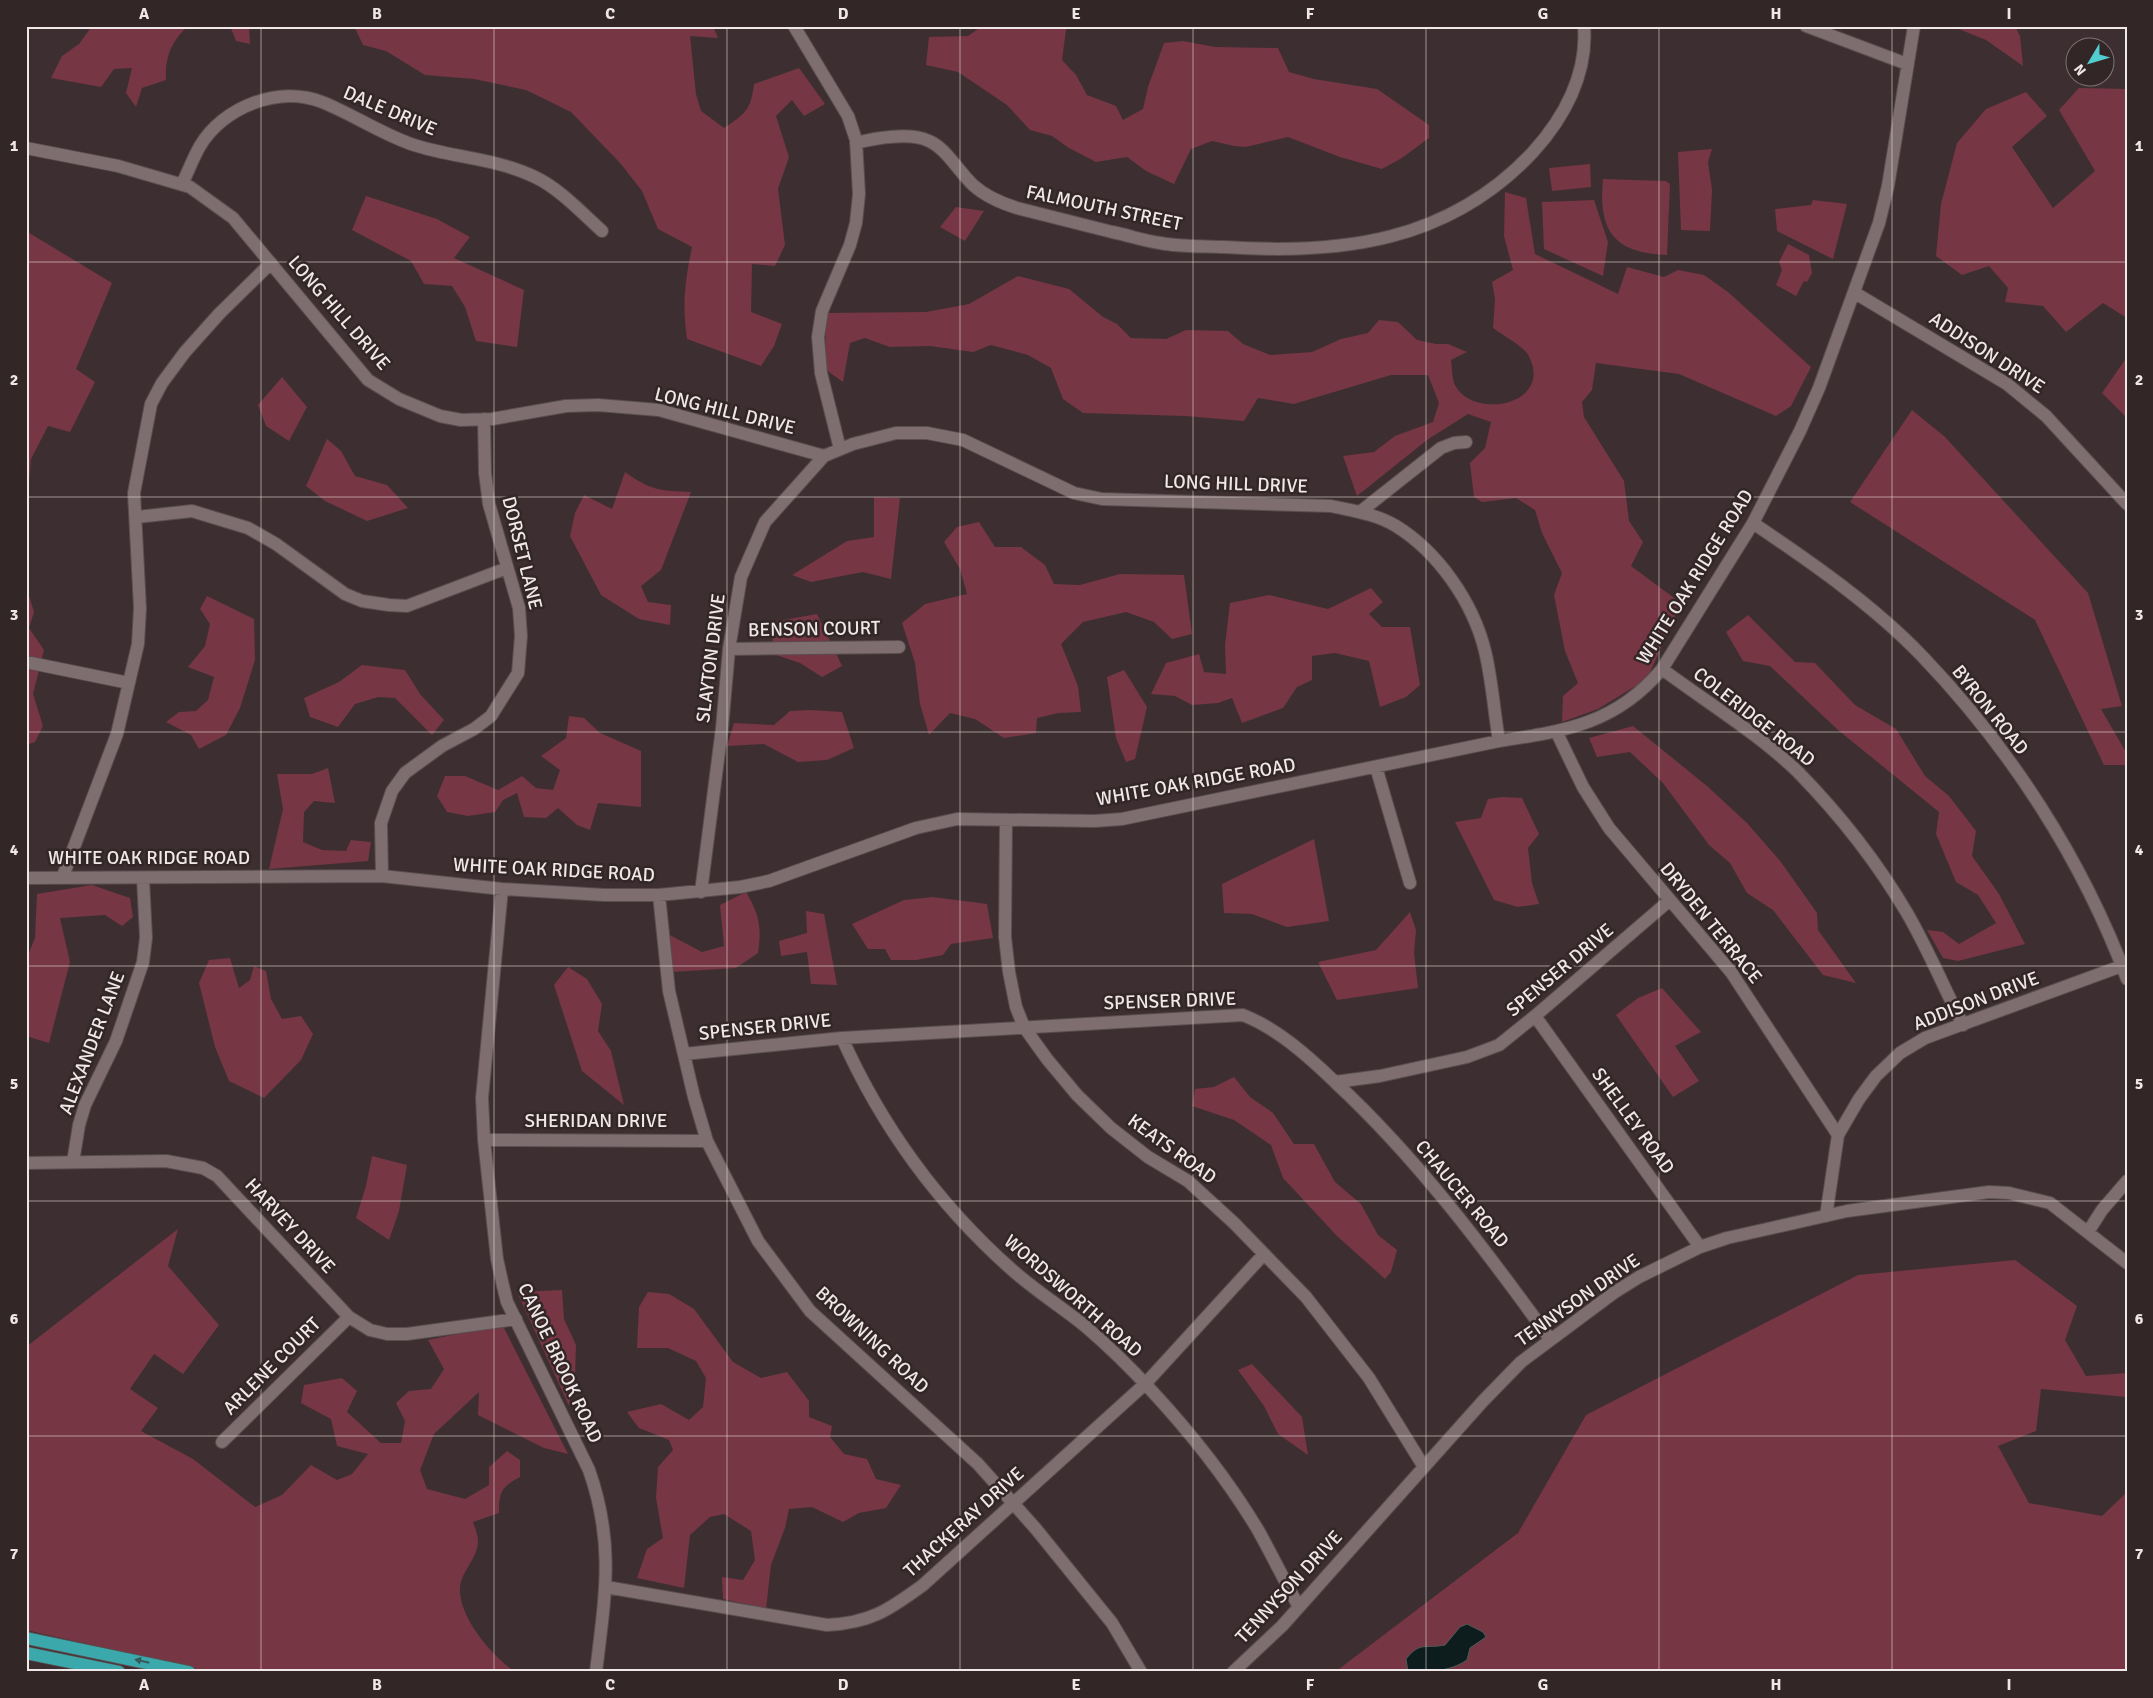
<svg xmlns="http://www.w3.org/2000/svg" width="2153" height="1698" font-family="Signika,sans-serif">
  <style>
    .green { fill: #763643 }
    .water { fill: #0d1c1c; stroke: #515959 }
    .lines { fill: none; stroke-linecap: round; stroke-linejoin: round }
    .minor-casing { stroke: #594d4f; stroke-width: 14 }
    .major-casing { stroke: #594d4f; stroke-width: 14 }
    .minor { stroke: #7e6e70; stroke-width: 12 }
    .major { stroke: #3ba8ab; stroke-width: 12 }
    .oneway { fill: #365a5c }
    .grid { fill: none; stroke: #f0e7e8; stroke-width: 1; stroke-opacity: 0.55 }
    .labels { text-anchor: middle; dominant-baseline: central; stroke-width: 5; stroke-linejoin: round; paint-order: stroke }
    .street-label { font-size: 19px; fill: #f0e7e8; stroke: #332627 }
    .neatline { fill: none; stroke: #f0e7e8; stroke-width: 2 }
    .grid-label { font-size: 16px; text-anchor: middle; font-weight: bold; fill: #f0e7e8 }
  </style>
  <rect width="100%" height="100%" fill="#3d2f31"/>
  <!-- green -->
  <path class="green" d="M92 26H188C171 42 165 57 166 80L142 88 136 107 126 93 132 68 114 69 101 87 51 78 62 56 79 44Z
    M230 26H249L250 44 236 41Z
    M354 26H713L718 38 690 36 696 94 701 111 724 128C745 114 751 110 754 84L799 68 825 104 804 116 792 100 776 116 789 157 778 189 785 245 775 266 752 264 751 312 782 324 774 346 761 366 687 339C682 304 685 281 692 247L658 229 642 191 621 164 571 112 526 90 474 79 425 75 386 51 363 45Z
    M982 26H1069L1066 30 1062 60 1076 75 1087 95 1116 106 1123 120 1143 109 1148 87 1164 43 1183 41 1215 47 1278 48 1289 72 1314 79 1377 89 1429 125V138L1402 158 1382 169 1340 157 1288 137 1246 147 1234 146 1212 141 1191 149 1174 184 1146 171 1127 157 1096 162 1069 148 1052 136 1030 130 1007 105 958 72 926 65 929 37 968 36Z
    M1951 26H2015L2020 36 2023 66 1986 40Z
    M2079 88 2127 89V318L2103 303 2066 332 2043 306 2005 302 2008 288 1989 266 1962 275 1936 256 1941 204 1957 143 1986 109 2026 92 2047 116 2012 147 2053 208 2095 171 2059 110Z
    M1712 149 1708 162 1712 190 1710 231 1681 230 1678 152Z
    M1590 164 1591 187 1552 191 1549 168Z
    M1603 179 1666 181 1670 184 1667 255C1613 253 1598 230 1603 179Z
    M1505 192 1526 198 1535 254 1618 294 1627 267 1664 277 1678 270 1704 275 1728 292 1811 367 1791 406 1776 416 1679 374 1596 363 1592 390 1582 402 1584 417 1624 481 1629 521 1643 542 1631 566 1681 603 1647 679 1598 709 1562 722 1563 696 1578 683 1565 651 1554 595 1562 573 1542 533 1535 510 1516 498 1482 502 1474 497 1470 463 1485 448 1491 422 1468 414 1427 440 1357 496 1343 456 1374 452 1395 436 1433 422 1439 403 1428 375H1391L1294 404 1258 398 1244 421 1186 416 1083 413 1063 399 1051 368 1028 355 991 345 973 352 930 346 890 347 865 338 850 343 843 382 826 370 825 313 926 312 969 304 1018 276 1069 289 1103 317 1117 324 1131 338 1166 339 1186 330 1228 331 1243 344 1270 355 1312 352 1341 339 1368 333 1379 320 1398 322 1417 340 1436 344H1448L1467 352 1451 360C1452 367 1452 376 1454 383 1471 422 1558 405 1527 353 1522 346 1501 334 1493 328L1495 299 1492 282 1513 270 1504 236Z
    M366 196 437 219 470 237 454 258 524 290 517 347 476 341 465 307 452 286 424 284 411 261 352 230Z
    M1594 200 1608 242 1603 276 1544 249 1542 202Z
    M1813 200 1847 204 1833 259 1777 231 1775 209 1811 205Z
    M956 207 984 211 965 241 940 227Z
    M26 231 112 283 76 369 95 382 70 432 48 426 31 459 26 517Z
    M1788 244 1809 255 1812 273 1807 282 1804 281 1796 296 1776 285 1782 270 1779 262Z
    M2127 357V418L2102 393Z
    M282 377 307 407 289 441 266 426 258 405Z
    M1912 410 1945 437 2088 593 2122 706 2101 709 2127 754V765H2104L2035 620 1850 502Z
    M327 439 341 451 355 476 387 485 408 508 367 521 325 501 306 486Z
    M625 472C650 490 660 491 691 492L661 570 641 586 648 602 671 605 670 625 639 619 601 595 570 536 575 513 584 495 612 509Z
    M874 497 900 498 891 579 863 572 811 582 792 575 847 541 874 537Z
    M979 522 995 547H1021L1045 565 1054 584 1080 585 1120 574 1184 575 1192 634 1172 639 1154 622 1126 612 1083 622 1061 644 1078 686 1081 712 1058 713 1037 718 1036 733 1004 738 975 719 950 713 929 735 920 704 915 663 902 623 925 604 967 594 960 569 944 542 957 527Z
    M26 586 34 612 29 628 44 650 33 694 43 726 35 742 26 745Z
    M1371 588 1383 602 1369 614 1382 627H1410L1420 685 1406 697 1380 707 1369 661 1335 653 1312 656V680L1297 687 1283 708 1242 723 1232 698 1218 703 1192 705 1175 696 1151 694 1166 663 1199 654 1204 672 1226 674 1225 645 1230 603 1269 595 1328 609Z
    M207 596 254 619 255 660 240 708 226 735 199 749 191 735 166 722 179 712 196 711 208 700 214 677 188 667 205 646 210 624 200 609Z
    M817 614 842 666 822 677 800 663 773 654 772 622Z
    M1748 615 1795 662 1815 663 1855 705 1896 729 1925 776 1949 796 1976 831 1972 856 1999 894 2025 944 1958 961 1943 958 1927 930 1943 932 1959 944 1996 923 1978 895 1956 882 1936 834 1939 812 1838 730 1770 666 1743 661 1726 632Z
    M362 665 405 670 420 694 444 720 432 735 395 698 378 697 355 704 338 727 310 717 304 698 339 682Z
    M1124 670 1147 707 1135 759 1126 762 1116 738 1107 677Z
    M810 710 842 712 854 748 827 760 798 762 764 744 727 746 734 723 774 725 790 711Z
    M569 716 584 718 600 733 641 751V807L598 803 590 830 577 825 558 808 546 818 524 817 517 793 503 800 495 812 468 816 447 812 437 796 445 776H465L498 790 522 776 536 788 553 790 560 770 541 756 566 738Z
    M1633 726 1707 786 1747 823 1781 862 1817 913 1818 930 1856 983 1823 975 1773 910 1747 893 1730 863 1709 845 1663 783 1630 752 1597 757 1589 738Z
    M328 768 335 803 314 801 304 812 303 842 322 850 346 851 351 840 371 842 368 861 269 869 283 809 277 774H312Z
    M1502 797 1522 798 1539 834 1528 848 1532 883 1539 904 1518 907 1494 900 1455 822 1481 818 1488 799Z
    M1314 839 1329 921 1287 927 1252 914 1224 913 1222 884Z
    M92 885 130 898 133 917 122 926 105 915 60 918 70 962 49 1043 26 1036V960L35 938 37 894Z
    M746 892C759 914 762 927 758 953L736 968 672 972 666 933 702 952 724 946 720 905Z
    M933 897 987 904 993 938 951 944 943 955 916 960H891L885 949H868L852 924 904 900Z
    M806 911 824 914 837 985 811 984 807 952 781 956 779 941 807 933Z
    M1410 912 1416 930 1414 953 1418 988 1337 1000 1318 962 1376 950Z
    M230 958 239 988 250 980 254 966 266 971 271 999 282 1019 301 1016 313 1034 301 1060 264 1098 229 1081 215 1047 199 983 209 960Z
    M568 967 587 979 602 1004 598 1031 611 1051 624 1105 582 1071 554 985Z
    M1662 988 1701 1032 1675 1046 1699 1081 1673 1097 1616 1015 1638 998Z
    M1234 1077 1250 1097 1273 1113 1294 1144H1314L1335 1182 1361 1204 1378 1235 1397 1250 1391 1272 1385 1279 1337 1236 1283 1178 1271 1145 1234 1120 1192 1106 1195 1089 1214 1087Z
    M372 1156 407 1165 399 1211 389 1240 356 1218 366 1186Z
    M178 1229 168 1266 219 1325 183 1374 154 1354 130 1389 158 1408 141 1431 193 1459 255 1507 282 1495 311 1465 337 1480 352 1474 368 1454 337 1446 331 1419 301 1403 304 1385 342 1378 357 1391 347 1412 381 1443H401L405 1421 396 1403 409 1391 431 1389 444 1369 428 1340 481 1329 504 1328 568 1454 544 1448 478 1415 479 1392 434 1434 420 1470 427 1489 465 1499 489 1485V1467L507 1451 520 1460V1477C501 1487 499 1492 499 1513L473 1522C475 1528 478 1535 478 1541 478 1558 462 1570 460 1587 458 1617 492 1656 515 1672H210L26 1630V1347Z
    M2015 1260 2077 1306 2065 1340 2086 1376 2127 1373V1397L2041 1389 2036 1431 1998 1446 2029 1503 2102 1516 2127 1492V1672H1335L1518 1533 1586 1415 1858 1275Z
    M562 1290 564 1319 576 1345 575 1378 569 1406 517 1292Z
    M648 1292 669 1294 694 1309 733 1362 761 1378 787 1372 809 1401V1417L832 1426 830 1437 844 1454 867 1459 876 1479 901 1485 886 1508 859 1513 843 1522 812 1507 789 1509 785 1528 771 1565 766 1609 723 1599 722 1577 743 1580 755 1560 751 1531 724 1514 710 1517 690 1535 684 1588 637 1578 647 1549 663 1538 656 1498 658 1467 673 1450 669 1440 639 1428 627 1412 661 1404 689 1420 703 1407 706 1378 696 1361 668 1348H637L639 1307Z
    M1252 1364 1302 1417 1308 1455 1278 1434 1264 1406 1238 1370Z"/>
  <!-- water -->
  <path class="water" d="M1467 1624 1483 1632 1486 1637 1470 1648 1467 1660C1449 1672 1429 1672 1408 1672L1406 1659C1420 1641 1426 1649 1445 1645L1460 1627Z"/>
  <g class="lines">
    <!-- minor casing -->
    <g class="minor-casing">
      <path id="minor" d="M794 26 848 116 856 140 859 194 856 223 850 245 822 311 818 337 821 373 840 449
        M1806 26 1907 64
        M856 143C875 138 910 132 929 141 947 149 958 171 973 185 985 196 1001 203 1017 208 1048 216 1080 224 1112 232 1128 235 1144 241 1160 243 1181 247 1203 246 1224 247 1341 255 1449 242 1533 152 1564 118 1588 74 1584 26
        M26 148 118 166 190 187 233 218 368 380 399 399 440 416 461 420 492 419 566 406 598 405 659 410 824 456
        M182 184C188 172 193 158 200 146 223 107 279 85 322 102 352 114 380 133 411 144 452 158 496 158 535 177 560 189 582 213 602 231
        M1855 293 2007 384 2046 416 2127 504
        M1360 512 1441 448 1454 443 1466 442
        M137 517 192 511 248 528 276 544 345 594 362 601 389 605 407 606 507 568
        M1753 523C1812 563 1873 605 1922 656 2011 749 2082 859 2127 979
        M729 649 899 647
        M31 663 129 683
        M1662 669C1705 701 1760 735 1798 772 1839 814 1877 862 1907 913 1928 949 1944 988 1963 1025
        M1557 733 1583 787 1609 828 1731 972 1838 1135
        M1376 767 1410 883
        M1006 820 1005 937 1009 972 1016 1007 1024 1027 1047 1059 1077 1095 1111 1128 1148 1157 1188 1181 1234 1223 1306 1297 1369 1378 1424 1467
        M63 876 117 734 138 644 140 608 134 493 151 404 162 383 185 352 219 314 271 263
        M382 876 381 823 392 791 405 773 442 746 474 729 491 716 518 673 521 636 519 608 489 504 485 473 484 419
        M26 878 382 876 502 889 604 895H659L740 887 769 881 916 828 957 819 1095 821 1122 819 1499 741C1565 731 1616 724 1662 669L1753 523 1800 431 1819 388 1879 223 1888 186 1914 26
        M502 889 482 1098 484 1140 497 1259 503 1286 507 1302 589 1470C615 1544 605 1596 596 1672
        M701 892 722 728 729 649 741 577 765 522 824 456 853 444 896 433H927L963 440 1074 493 1102 499 1331 506C1353 511 1376 514 1396 526 1438 552 1473 602 1485 651 1492 680 1494 711 1499 741
        M659 895 669 991 694 1097 707 1141 758 1241 810 1311 978 1464 1036 1529 1112 1623 1141 1672
        M1535 1016 1700 1247
        M842 1038C882 1127 937 1203 1010 1268 1033 1289 1060 1306 1085 1326 1107 1345 1130 1367 1150 1389 1190 1432 1228 1480 1258 1530 1272 1555 1285 1582 1299 1607
        M684 1054 842 1038 1243 1015C1278 1029 1308 1056 1335 1082L1380 1076 1467 1057 1499 1045 1535 1016 1670 900
        M1335 1082C1417 1158 1485 1249 1550 1339
        M484 1140 707 1141
        M73 1162 79 1125 85 1105 116 1041 143 962 146 938 143 878
        M26 1163 166 1161 203 1168 217 1176 349 1317 370 1330 387 1334H407L516 1319
        M1826 1216 1838 1135 1859 1099 1876 1076 1900 1053 1925 1038 2127 964
        M2088 1232 2102 1210 2127 1181
        M222 1442 349 1317
        M606 1587 827 1625C870 1623 889 1610 923 1585L1145 1384 1264 1254
        M1233 1672 1282 1626 1483 1401 1521 1362 1615 1292 1639 1277 1700 1247 1727 1238 1847 1211 1989 1192 2009 1193 2050 1203 2127 1263"/>
    </g>
    <!-- major casing -->
    <g class="major-casing">
      <path id="major" d="M26 1638 189 1672
        M26 1653 119 1672"/>
    </g>
    <!-- minor -->
    <use href="#minor" class="minor"/>
    <!-- major -->
    <use href="#major" class="major"/>
  </g>
  <!-- one-way arrows -->
  <defs><path id="oneway-solid" d="M-6-.8H1V-3.2L6.5 0L1 3.2V.8H-6Z" transform="scale(1.25)"/></defs>
  <use class="oneway" href="#oneway-solid" transform="translate(142 1661) rotate(-167)"/>
  <!-- grid -->
  <path class="grid" d="M261 26V1672M494 26V1672M727 26V1672M960 26V1672M1193 26V1672M1426 26V1672M1659 26V1672M1892 26V1672M26 262H2127M26 497H2127M26 732H2127M26 966H2127M26 1201H2127M26 1436H2127"/>
  <g class="labels">
    <!-- street labels -->
    <g class="street-label">
      <text transform="translate(390 111) rotate(23)">DALE DRIVE</text>
      <text transform="translate(1104 208) rotate(12)">FALMOUTH STREET</text>
      <text transform="translate(339 313) rotate(49)">LONG HILL DRIVE</text>
      <text transform="translate(1987 353) rotate(33)">ADDISON DRIVE</text>
      <text transform="translate(725 411) rotate(14)">LONG HILL DRIVE</text>
      <text transform="translate(1236 484) rotate(2)">LONG HILL DRIVE</text>
      <text transform="translate(522 553) rotate(76)">DORSET LANE</text>
      <text transform="translate(1695 577) rotate(-58)">WHITE OAK RIDGE ROAD</text>
      <text transform="translate(814 629) rotate(-1)">BENSON COURT</text>
      <text transform="translate(711 658) rotate(-83)">SLAYTON DRIVE</text>
      <text transform="translate(1990 710) rotate(51)">BYRON ROAD</text>
      <text transform="translate(1754 717) rotate(38)">COLERIDGE ROAD</text>
      <text transform="translate(1196 782) rotate(-10)">WHITE OAK RIDGE ROAD</text>
      <text x="149" y="858">WHITE OAK RIDGE ROAD</text>
      <text transform="translate(554 870) rotate(3)">WHITE OAK RIDGE ROAD</text>
      <text transform="translate(1711 923) rotate(51)">DRYDEN TERRACE</text>
      <text transform="translate(1560 970) rotate(-40)">SPENSER DRIVE</text>
      <text transform="translate(1170 1001) rotate(-2)">SPENSER DRIVE</text>
      <text transform="translate(1976 1001) rotate(-21)">ADDISON DRIVE</text>
      <text transform="translate(765 1027) rotate(-6)">SPENSER DRIVE</text>
      <text transform="translate(92 1043) rotate(-69)">ALEXANDER LANE</text>
      <text x="596" y="1121">SHERIDAN DRIVE</text>
      <text transform="translate(1633 1121) rotate(54)">SHELLEY ROAD</text>
      <text transform="translate(1172 1149) rotate(36)">KEATS ROAD</text>
      <text transform="translate(1462 1194) rotate(50)">CHAUCER ROAD</text>
      <text transform="translate(290 1226) rotate(47)">HARVEY DRIVE</text>
      <text transform="translate(1073 1296) rotate(41)">WORDSWORTH ROAD</text>
      <text transform="translate(1578 1300) rotate(-35)">TENNYSON DRIVE</text>
      <text transform="translate(872 1340) rotate(43)">BROWNING ROAD</text>
      <text transform="translate(560 1363) rotate(65)">CANOE BROOK ROAD</text>
      <text transform="translate(272 1366) rotate(-45)">ARLENE COURT</text>
      <text transform="translate(964 1522) rotate(-42)">THACKERAY DRIVE</text>
      <text transform="translate(1289 1587) rotate(-47)">TENNYSON DRIVE</text>
    </g>
  </g>
  <!-- border -->
  <rect width="2153" height="1698" fill="none" stroke="#332627" stroke-width="55"/>
  <!-- north arrow -->
  <g transform="translate(2090 62) rotate(232)"><circle r="24" fill="#332627" stroke="#7f7374"/>
  <path d="M0-4L9 19L0 12L-9 19Z" fill="#52cdd0"/>
  <text y="-8" font-size="14" font-weight="bold" text-anchor="middle" fill="#f0e7e8">N</text>
  </g>
  <rect x="28" y="28" width="2098" height="1642" class="neatline"/>
  <g class="grid-label">
    <text x="144" y="19">A</text>
    <text x="377" y="19">B</text>
    <text x="610" y="19">C</text>
    <text x="843" y="19">D</text>
    <text x="1076" y="19">E</text>
    <text x="1310" y="19">F</text>
    <text x="1543" y="19">G</text>
    <text x="1776" y="19">H</text>
    <text x="2009" y="19">I</text>
    <text x="14" y="151">1</text>
    <text x="2139" y="151">1</text>
    <text x="14" y="385">2</text>
    <text x="2139" y="385">2</text>
    <text x="14" y="620">3</text>
    <text x="2139" y="620">3</text>
    <text x="14" y="855">4</text>
    <text x="2139" y="855">4</text>
    <text x="14" y="1089">5</text>
    <text x="2139" y="1089">5</text>
    <text x="14" y="1324">6</text>
    <text x="2139" y="1324">6</text>
    <text x="14" y="1559">7</text>
    <text x="2139" y="1559">7</text>
    <text x="144" y="1690">A</text>
    <text x="377" y="1690">B</text>
    <text x="610" y="1690">C</text>
    <text x="843" y="1690">D</text>
    <text x="1076" y="1690">E</text>
    <text x="1310" y="1690">F</text>
    <text x="1543" y="1690">G</text>
    <text x="1776" y="1690">H</text>
    <text x="2009" y="1690">I</text>
  </g>
</svg>
